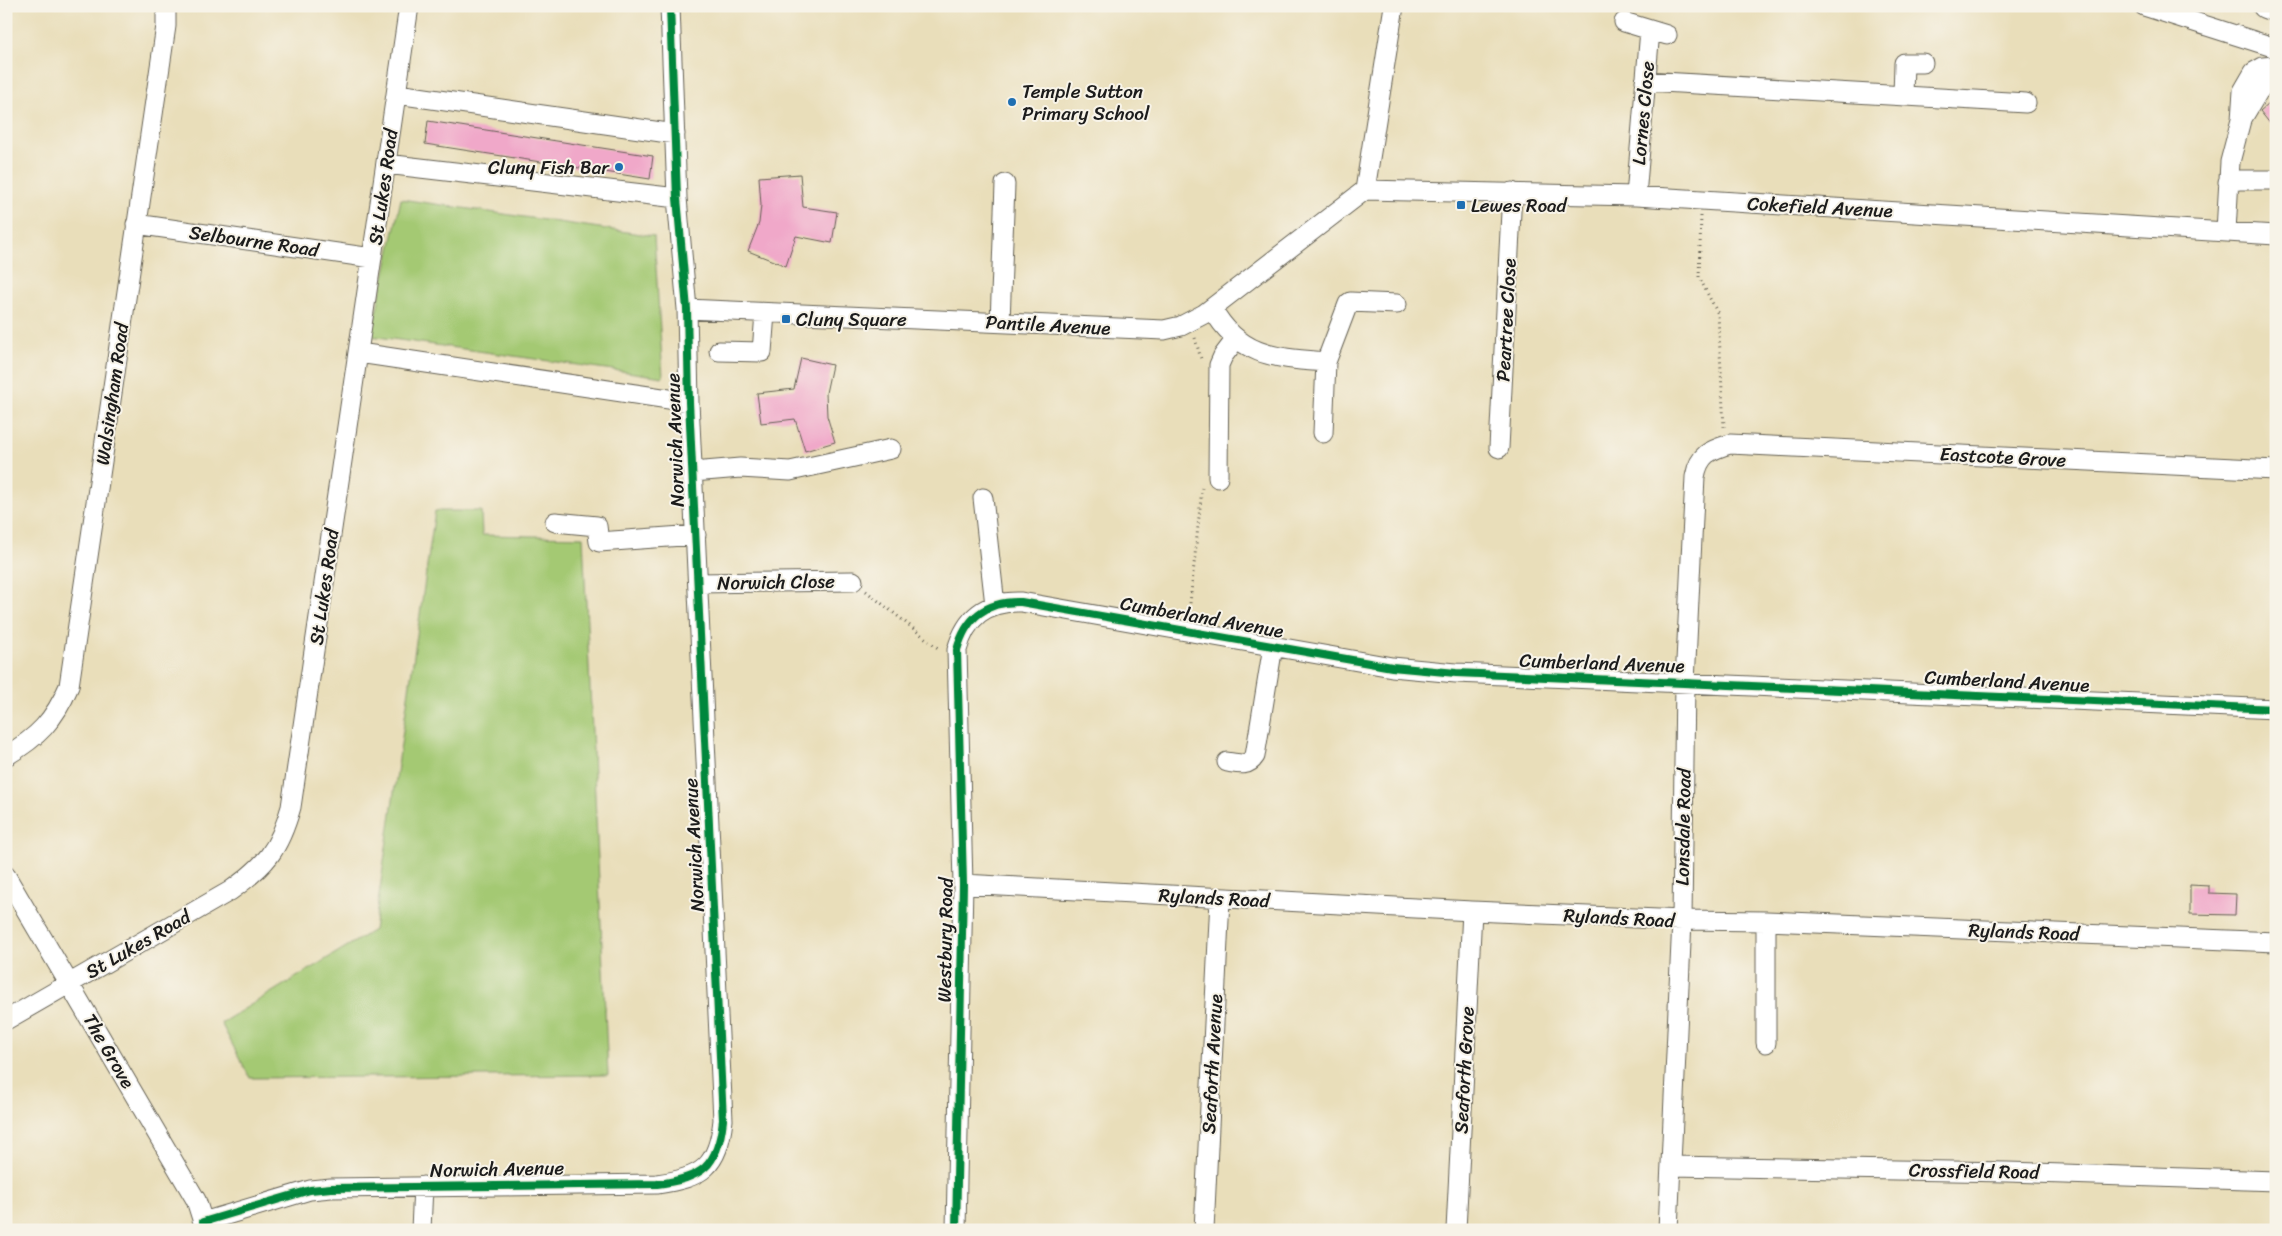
<svg xmlns="http://www.w3.org/2000/svg" width="2282" height="1236" font-family="Sriracha,sans-serif">
  <style>
    .green { fill: #a4c973; stroke: #607248 }
    .building { fill: #f0a8c9 }
    .lines { fill: none; stroke-linecap: round; stroke-linejoin: round }
    .minor-casing { stroke: #646053; stroke-width: 21 }
    .major-casing { stroke: #646053; stroke-width: 26 }
    .path { stroke: #646053; stroke-width: 3; stroke-dasharray: 1 4; stroke-linecap: butt }
    .minor { stroke: #fff; stroke-width: 19 }
    .major { stroke: #fff; stroke-width: 24 }
    .cycleway-casing { stroke: #f7f3e8; stroke-width: 11 }
    .cycleway { stroke: #00873e; stroke-width: 8 }
    .poi-dot { fill: #1f6fb2; stroke: #f7f3e8; stroke-width: 2 }
    .labels { text-anchor: middle; dominant-baseline: central; stroke-width: 4; stroke-linejoin: round; paint-order: stroke }
    .poi-label { font-size: 19px; fill: #1c1c1c; stroke: #f7f3e8; text-anchor: start }
    .street-label { font-size: 19px; fill: #1c1c1c; stroke: #f7f3e8 }
  </style>
  <rect width="100%" height="100%" fill="#f7f3e8"/>
  <filter id="ink" filterUnits="userSpaceOnUse"><feTurbulence type="fractalNoise" baseFrequency=".02" numOctaves="2"/><feDisplacementMap in="SourceGraphic" scale="10" xChannelSelector="R" yChannelSelector="G"/><feConvolveMatrix kernelMatrix="1 2 1 2 8 2 1 2 1" color-interpolation-filters="sRGB"/></filter>
  <filter id="wash" filterUnits="userSpaceOnUse"><feTurbulence type="fractalNoise" baseFrequency=".0096" numOctaves="4" result="noise"/><feDisplacementMap in="SourceGraphic" scale="20" xChannelSelector="R" yChannelSelector="G"/><feGaussianBlur stdDeviation="1.12" result="paint"/><feColorMatrix in="noise" values="0 0 0 0 0 0 0 0 0 0 0 0 0 0 0 0 0 1.4 0 .05"/><feComposite in="paint" operator="in"/></filter>
  <g filter="url(#wash)">
    <rect width="100%" height="100%" fill="#e9deba"/>
    <!-- green -->
    <path class="green" d="M401 199 654 236 663 377 371 336Z
      M435 511H481L482 535 583 537 608 1075 250 1078 221 1023 374 930Z"/>
    <g id="blocks">
      <!-- building -->
      <path class="building" d="M2276 97V131L2260 111Z
        M428 121 653 156 650 179 425 144Z
        M800 174 803 207 837 212 832 243 796 236 786 266 748 251 759 223 761 205 759 177Z
        M801 358 832 365 826 393 827 416 835 442 805 451 795 419 761 423 757 393 794 389Z
        M2190 885 2209 886V893L2236 894 2235 915 2190 914Z"/>
    </g>
  </g>
  <g filter="url(#ink)">
    <use href="#blocks" fill-opacity="0" stroke="#646053" stroke-width="1"/>
    <g class="lines">
      <!-- minor casing -->
      <g class="minor-casing">
        <path id="minor" d="M2144 6 2276 48
          M1624 22 1667 35
          M1645 81 2026 103
          M397 94 675 134
          M1903 96 1904 63H1923
          M2243 117 2258 92 2276 72
          M386 164 677 198
          M2228 182 2240 180H2276
          M1365 190 1636 196 2276 235
          M1365 190 1394 6
          M1636 196 1650 30
          M136 224 372 258
          M2226 231 2230 162 2241 120 2243 91 2254 72 2263 67 2276 66
          M1212 308C1239 357 1276 358 1326 362
          M687 309 1164 330 1181 326 1204 314 1365 190
          M1000 323 1005 184
          M719 351 762 352 765 313
          M359 353 689 402
          M1323 433 1326 362 1348 304 1350 302 1397 304
          M1499 448 1512 192
          M693 472 740 468 790 471 891 449
          M1218 478 1219 365 1223 356 1236 339
          M983 498 995 605
          M555 522 597 526 599 542 696 535
          M698 583 853 581
          M6 756C38 737 54 721 69 686L166 26V6
          M1227 762C1239 764 1248 767 1255 756L1273 646
          M6 876 196 1200 203 1222V1230
          M963 884 1472 911 1682 920 1766 921 2276 942
          M1766 921V1043
          M6 1020 230 891C266 865 279 850 291 807L409 6
          M1671 1166 2007 1172 2276 1181
          M203 1222 310 1190 331 1188 657 1184C702 1178 718 1167 723 1120L689 402 687 309 677 198 670 6
          M421 1230 423 1186
          M956 1230 963 884 957 650C966 617 986 601 1021 602L1392 667 1456 673 2276 709
          M1204 1230 1220 899
          M1456 1230 1472 911
          M1668 1230 1682 920 1685 682 1695 477C1699 454 1710 450 1730 444L2276 470"/>
      </g>
      <!-- major casing -->
      <g class="major-casing">
        <path id="major" d="M2265 6 2276 10"/>
      </g>
      <!-- path -->
      <path class="path" d="M1701 216 1699 277 1718 314 1724 427
        M1195 338 1201 359
        M866 591 939 649
        M1189 613 1202 488"/>
      <!-- minor -->
      <use href="#minor" class="minor"/>
      <!-- major -->
      <use href="#major" class="major"/>
      <!-- cycleway casing -->
      <g class="cycleway-casing">
        <path id="cycleway" d="M203 1222 310 1190 331 1188 657 1184C702 1178 718 1167 723 1120L689 402 687 309 677 198 670 6
          M956 1230 963 884 957 650C966 617 986 601 1021 602L1392 667 1456 673 2276 709"/>
      </g>
      <!-- cycleway -->
      <use href="#cycleway" class="cycleway"/>
    </g>
  </g>
  <!-- markers -->
  <g class="poi-dot">
    <circle cx="1012" cy="102" r="5"/>
    <circle cx="619" cy="167" r="5"/>
    <rect x="1456" y="200" width="10" height="10" rx="2.5"/>
    <rect x="781" y="314" width="10" height="10" rx="2.5"/>
  </g>
  <g class="labels">
    <!-- poi labels -->
    <g class="poi-label">
      <text x="1022" y="91">Temple Sutton<tspan x="1022" dy="22">Primary School</tspan></text>
      <text x="609" y="167" text-anchor="end">Cluny Fish Bar</text>
      <text x="1471" y="205">Lewes Road</text>
      <text x="796" y="319">Cluny Square</text>
    </g>
    <!-- street labels -->
    <g class="street-label">
      <text transform="translate(1643 113) rotate(-85)">Lornes Close</text>
      <text transform="translate(383 187) rotate(-82)">St Lukes Road</text>
      <text transform="translate(1820 207) rotate(3)">Cokefield Avenue</text>
      <text transform="translate(254 241) rotate(8)">Selbourne Road</text>
      <text transform="translate(1506 320) rotate(-87)">Peartree Close</text>
      <text transform="translate(1048 325) rotate(3)">Pantile Avenue</text>
      <text transform="translate(112 394) rotate(-82)">Walsingham Road</text>
      <text transform="translate(675 440) rotate(-92)">Norwich Avenue</text>
      <text transform="translate(2003 457) rotate(3)">Eastcote Grove</text>
      <text transform="translate(776 582) rotate(-1)">Norwich Close</text>
      <text transform="translate(324 587) rotate(-82)">St Lukes Road</text>
      <text transform="translate(1202 617) rotate(10)">Cumberland Avenue</text>
      <text transform="translate(1602 663) rotate(2)">Cumberland Avenue</text>
      <text transform="translate(2007 681) rotate(3)">Cumberland Avenue</text>
      <text transform="translate(1683 827) rotate(-89)">Lonsdale Road</text>
      <text transform="translate(694 845) rotate(-93)">Norwich Avenue</text>
      <text transform="translate(1214 898) rotate(3)">Rylands Road</text>
      <text transform="translate(1619 918) rotate(3)">Rylands Road</text>
      <text transform="translate(2024 932) rotate(2)">Rylands Road</text>
      <text transform="translate(945 940) rotate(-89)">Westbury Road</text>
      <text transform="translate(138 944) rotate(-30)">St Lukes Road</text>
      <text transform="translate(109 1051) rotate(60)">The Grove</text>
      <text transform="translate(1212 1064) rotate(-87)">Seaforth Avenue</text>
      <text transform="translate(1464 1070) rotate(-87)">Seaforth Grove</text>
      <text transform="translate(497 1169) rotate(-1)">Norwich Avenue</text>
      <text transform="translate(1974 1171) rotate(1)">Crossfield Road</text>
    </g>
  </g>
  <!-- margin -->
  <rect width="2282" height="1236" fill="none" stroke="#f7f3e8" stroke-width="25"/>
</svg>
